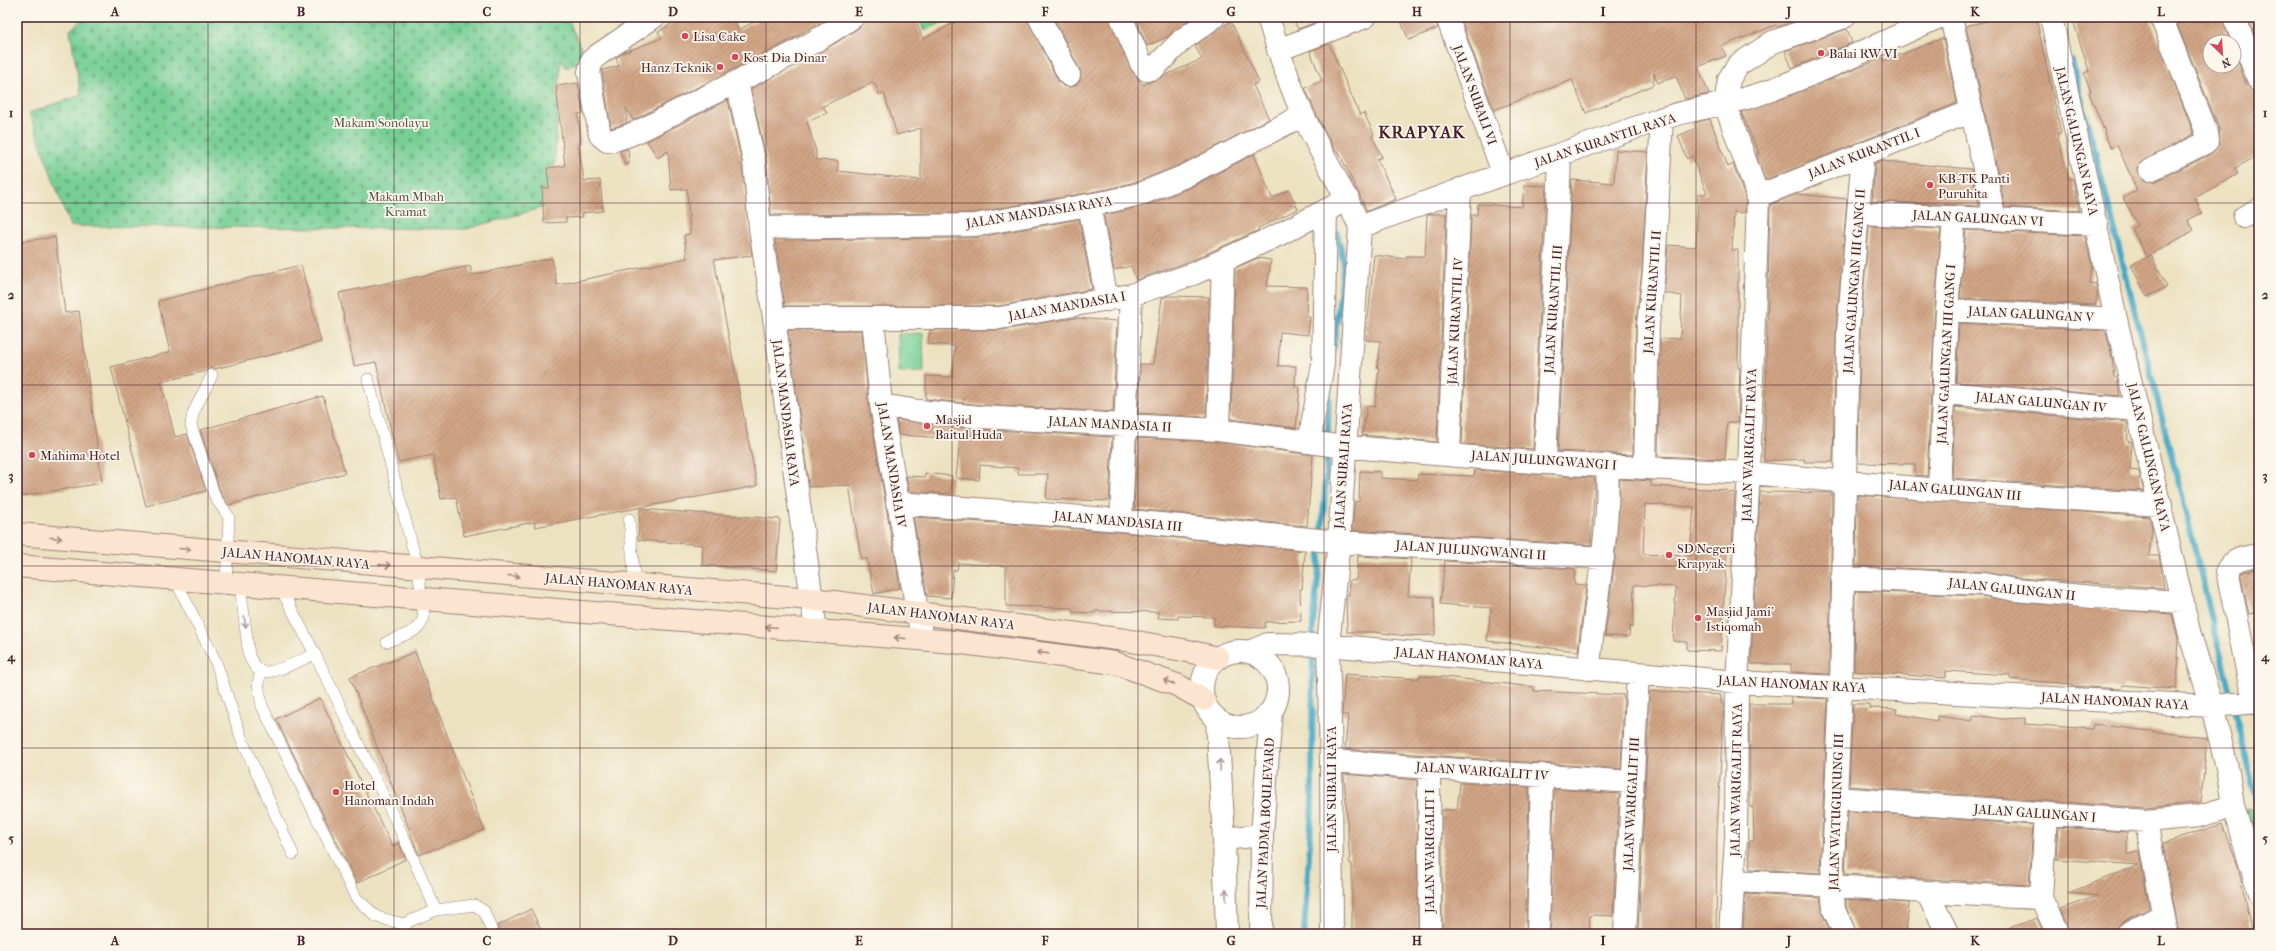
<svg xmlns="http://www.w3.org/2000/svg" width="2276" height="951" font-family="'IM FELL French Canon',serif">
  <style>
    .built { fill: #eed7bb }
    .cemetery { fill: url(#cemetery-stones); stroke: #607760 }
    .park { fill: #77cf95; stroke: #607760 }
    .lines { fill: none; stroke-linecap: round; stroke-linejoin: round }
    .stream { stroke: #46a9c6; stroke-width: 6 }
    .building { fill: url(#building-hatch); fill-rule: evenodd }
    .lane-casing { stroke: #9b8076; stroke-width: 12 }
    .street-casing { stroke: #9b8076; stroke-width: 24 }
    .secondary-casing { stroke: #9b8076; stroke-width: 24 }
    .lane { stroke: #fff; stroke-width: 11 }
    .street { stroke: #fff; stroke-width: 22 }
    .secondary { stroke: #fce5d0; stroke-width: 22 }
    .oneway { stroke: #a3827e }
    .oneway2 { stroke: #ae9aa0 }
    .grid { fill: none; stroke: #4a1f2b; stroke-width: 1; stroke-opacity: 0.55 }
    .poi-dot { fill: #d1495b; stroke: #fbf7ec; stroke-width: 1.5 }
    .labels { text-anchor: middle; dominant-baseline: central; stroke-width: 3.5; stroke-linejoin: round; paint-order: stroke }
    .poi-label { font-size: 13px; fill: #4a1f2b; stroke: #fbf7ec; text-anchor: start }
    .street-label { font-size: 13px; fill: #4a1f2b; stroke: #fbf7ec }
    .park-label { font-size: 13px; fill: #58544b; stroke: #fbf7ec }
    .district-label { font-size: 17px; font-weight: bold; letter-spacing: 1px; fill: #4a1f2b; stroke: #fbf7ec }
    .neatline { fill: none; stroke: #4a1f2b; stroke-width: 1.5 }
    .grid-label { font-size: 13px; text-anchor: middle; font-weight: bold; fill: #4a1f2b }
  </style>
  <defs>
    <pattern id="cemetery-stones" width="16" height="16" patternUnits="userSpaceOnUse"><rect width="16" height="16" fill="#77cf95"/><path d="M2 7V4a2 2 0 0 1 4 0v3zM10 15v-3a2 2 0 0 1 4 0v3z" fill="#68b181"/></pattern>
    <pattern id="building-hatch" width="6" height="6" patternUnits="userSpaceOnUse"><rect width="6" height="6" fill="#d1a585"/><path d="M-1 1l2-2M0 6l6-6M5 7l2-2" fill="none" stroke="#ac866d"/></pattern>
  </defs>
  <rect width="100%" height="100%" fill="#fbf7ec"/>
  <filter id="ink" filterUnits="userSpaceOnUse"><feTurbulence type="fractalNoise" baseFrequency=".025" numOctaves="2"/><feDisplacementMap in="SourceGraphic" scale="8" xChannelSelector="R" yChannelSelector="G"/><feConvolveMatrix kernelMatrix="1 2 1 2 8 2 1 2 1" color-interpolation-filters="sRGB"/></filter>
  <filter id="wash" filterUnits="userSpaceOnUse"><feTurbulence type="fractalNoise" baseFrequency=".012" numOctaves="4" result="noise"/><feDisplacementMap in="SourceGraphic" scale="16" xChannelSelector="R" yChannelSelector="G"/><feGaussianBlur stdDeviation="0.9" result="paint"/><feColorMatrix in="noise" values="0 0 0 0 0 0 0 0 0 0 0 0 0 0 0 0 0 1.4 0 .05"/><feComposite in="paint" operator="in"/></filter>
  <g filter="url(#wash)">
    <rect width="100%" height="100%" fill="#ece2c1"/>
    <!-- built -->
    <path class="built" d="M1615 472 1740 480 1733 591 1600 588Z"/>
    <!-- cemetery -->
    <path class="cemetery" d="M85 17H559L560 20 567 17 586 59 566 68 561 58 552 205 466 229 70 226 29 113 81 95 70 30Z
      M918 17H944L946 21 924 31Z"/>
    <!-- park -->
    <path class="park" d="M923 333 924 372 899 373 898 334Z
      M2251 807 2259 840 2249 843 2239 811Z"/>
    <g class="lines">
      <!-- stream -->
      <path class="stream" d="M2072 61 2189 525 2259 812
        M1333 350 1344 263 1337 233
        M1304 934 1312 806 1313 624 1319 570 1327 463 1329 388"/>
    </g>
    <g id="blocks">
      <!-- building -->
      <path class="building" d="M682 17H732L738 30 764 17H830L783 44 633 120 626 108 627 123 611 128 602 70 619 66 616 58 623 53 662 38 658 32Z
        M865 17H914L923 39 954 23 951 17H1027L1058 81 1063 86 1069 87 1075 86 1080 81V70L1053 17H1109L1130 68 1143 85 1202 59 1195 46 1231 21 1259 82 1253 85 1269 119 1180 165 1139 181 1108 189 974 213 771 215 766 158 751 89 839 41 860 27ZM874 82 880 95 884 93 897 135 921 128V180L838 171V161L816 160V151L807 122 827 113 823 106Z
        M1135 17H1193L1167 37 1147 46Z
        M1292 17H1330L1298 29Z
        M1399 17H1435L1438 28 1409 40Z
        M1460 17H1806L1777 27 1776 25 1722 46 1726 56 1698 67 1709 94 1685 99 1676 76 1657 83 1654 73 1653 85 1586 113 1572 80 1494 110Z
        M2003 17H2036L2061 133 2057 134 2069 179H2073L2079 211 2005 207 1966 26Z
        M2072 17H2149L2194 134 2140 163 2138 169 2139 175 2143 181H2156L2211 154 2220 144 2219 128 2174 17H2222L2230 42H2210V66H2234V51L2247 86 2259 96V155L2235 168 2238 174 2195 198 2202 213 2188 220 2194 230 2147 257 2132 229 2138 225 2123 198 2137 190 2117 145 2111 148 2104 133 2105 132 2089 93 2091 92 2084 73 2089 71Z
        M2247 17H2259L2258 43Z
        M1847 29 1852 43 1792 68 1785 51Z
        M1943 38 1957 103 1765 180 1756 155 1759 154 1741 112 1787 97 1883 58 1884 61Z
        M1329 44 1360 115 1364 113 1374 134 1372 136 1382 157 1377 159 1396 199 1367 211 1338 151 1336 152 1321 124 1305 88 1322 81 1310 51Z
        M578 83 583 113 578 114 581 143 578 144 584 181 600 180 603 211 582 213 583 217 566 218V222L544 223 542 188H549L547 168 565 166 556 86Z
        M728 100 742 163 752 255 714 260 757 486 535 527 534 522 464 536 456 497 441 499 433 455 398 462 376 362 354 366 339 293 470 266 472 275 552 258 557 285 687 258 684 235 690 234 687 189 671 190 668 151 658 158 647 141Z
        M1710 119 1728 167 1733 164 1745 198V213L1734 212 1732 250H1738V368H1740L1738 422H1727L1725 459 1658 456 1660 339 1680 338 1682 296 1664 293 1668 245 1696 247 1698 194H1707L1692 156 1687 159 1678 136 1696 128 1694 123Z
        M628 149 629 164 625 165 620 151Z
        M1616 150 1648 152 1642 270 1636 324 1633 455 1558 451 1572 180 1614 183Z
        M1254 154 1272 198 1289 190 1298 209 1258 228 1259 230 1188 262 1136 280 1131 266 1114 270 1104 215 1148 205 1191 187Z
        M1881 161 1971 169 1979 206 1872 201 1875 163Z
        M1524 185 1546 186 1533 449 1462 444 1471 215H1477L1478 204 1522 207Z
        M1798 194 1847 199 1836 332 1833 462H1804L1805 459 1764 461 1770 205Z
        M1431 214H1446L1437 442 1362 435 1367 406 1375 407 1379 368H1377L1381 341 1366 340 1374 255 1406 259V256H1425L1427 215Z
        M1079 219 1092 289 999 306H785L775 240 975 238Z
        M1869 226 1941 229 1935 309 1927 476 1915 475V464L1858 463 1860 333Z
        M1966 230 2085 236 2092 265 2089 283 2096 284 2098 293 2095 305 1960 298Z
        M55 237 65 313 79 311 102 483 17 497V242Z
        M2151 255 2167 287 2147 297 2131 265Z
        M1258 258 1271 260 1267 286 1307 287 1306 317H1310L1308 335 1280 332 1278 366H1296L1295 387H1300L1296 428 1231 419 1235 268Z
        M301 265 321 342 215 369 211 368 206 371 161 382 175 437 187 434 206 491 146 506 111 367 170 352 158 301Z
        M1168 296 1209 297 1206 417 1138 413 1140 364H1153L1162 298Z
        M1074 318 1117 321 1113 412 982 405 926 399V376L953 377 955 346 928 344 930 330H1002Z
        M1959 323 2106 331 2112 357 2114 377 2117 378 2120 396 1956 382Z
        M788 330H862L869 407 900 588 874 594 867 559H861L849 485 809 487Z
        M323 396 345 473 229 505 221 494 200 430Z
        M1955 407 2127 422 2128 442H2132L2130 470 2139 471 2144 491 1952 478Z
        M896 420 980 429 1112 437 1109 501 1046 499 1048 474H1018V468L980 465 979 480 956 478 960 439 899 435Z
        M1137 438 1217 442 1313 455 1307 526 1134 509Z
        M1475 470 1595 478 1591 545 1352 530 1355 501 1359 502 1360 471 1381 472V478L1417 480 1418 474 1474 476Z
        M925 473 952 476 950 494 909 491 906 476 925 477Z
        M1620 479 1651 481V486L1727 490V492L1735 493 1732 548H1727L1721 651 1687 650V642L1673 641 1676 587 1634 585 1633 627 1630 626 1629 637 1605 636 1615 559ZM1645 504 1694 507 1690 556 1643 554Z
        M1760 492 1832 493 1829 674 1791 672V664H1751Z
        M1857 495 2150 517 2152 528 2149 556H2159L2164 588 2017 578 1984 572 1856 566Z
        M640 509 780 519 776 571 702 565 703 545 638 540Z
        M913 517 1120 532 1305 551 1302 589H1300L1301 621 1265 622V628L1214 626V617L1178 616V619L1158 618 1159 612 1095 611V613L1072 612V608L1006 606V566L958 563 957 570H953L951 598 927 596Z
        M1358 556 1411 559 1408 596 1434 597 1435 635 1407 636 1374 632H1347L1346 595H1349V580H1356Z
        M1445 561 1575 569 1574 584 1586 585 1578 651 1487 641 1491 608 1440 604Z
        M2259 568V612L2249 614 2240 573Z
        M1855 591 1982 596 2014 602 2172 614 2178 639 2177 658H2179L2176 689 2123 685 2122 689 2072 686V684L2010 679V675L1946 671V678L1854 671Z
        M415 652 484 830 419 855 350 677Z
        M1345 674 1418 679 1419 676 1445 677 1534 687V691L1624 695 1621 769 1345 749 1348 715H1342Z
        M1650 691 1721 695V703H1724L1717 830 1716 934 1638 931Z
        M1791 697 1828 699 1820 873 1750 869 1749 841H1754L1753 807H1750L1749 704H1791Z
        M320 698 392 846 399 843 406 859 357 883 276 719Z
        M1853 704H1869V708L1897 709 1896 714 1937 721V716L1972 721 1973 715 2002 719 2025 718V724L2092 729 2093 724 2207 738 2201 802 2146 808 1849 786Z
        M1344 774 1417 780 1418 934H1352V864H1350Z
        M1460 783 1529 787 1526 933 1442 934V810H1457Z
        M1554 789 1619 794 1613 916 1590 915 1589 934H1550Z
        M1848 811 2033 825 2029 885 1845 874Z
        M2222 824 2238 866 2252 934H2179L2163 843Z
        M2058 827 2127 832V855L2139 851 2149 908 2121 923 2116 928 2115 934H2070L2060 909 2098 896 2068 893 2139 865 2056 859Z
        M1745 894 1820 898 1823 915 1831 934H1743Z
        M1846 899 1909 903 1906 934H1857L1846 907Z
        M531 909 543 934H500L497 926Z
        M2037 918 2044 934H1998V932Z"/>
    </g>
  </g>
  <g filter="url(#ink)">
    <use href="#blocks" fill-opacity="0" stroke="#9b8076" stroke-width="1"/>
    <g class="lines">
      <!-- lane casing -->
      <g class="lane-casing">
        <path id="lane" d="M212 375 193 413 191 425 215 497 229 517 226 583
          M368 379 418 568 424 618 419 627 412 632 387 642
          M629 519 635 585
          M175 579 216 662 242 740 293 854
          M240 584 249 656C252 662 255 669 261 671 272 676 303 659 315 654
          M280 587 315 654 404 838 436 910
          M261 672 258 683 262 706 356 898 377 917 403 924 436 910 474 905 484 911 493 934
          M403 924 408 934"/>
      </g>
      <!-- street casing -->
      <g class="street-casing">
        <path id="street" d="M654 17 598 55 592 60 589 72 600 135 607 141C628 139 659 121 678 111 736 81 799 55 853 17
          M1039 17 1069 75
          M1121 17 1141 63 1147 70 1154 68 1182 40 1214 17
          M1268 17C1278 50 1289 83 1303 115 1320 153 1343 188 1360 227L1339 542 1328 645 1331 761 1332 934
          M1447 17 1503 173
          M1951 17 1995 219
          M2051 17 2116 319 2190 635 2212 706 2228 772 2233 806 2259 893
          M2234 17 2259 81
          M1278 50 1365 17
          M737 82 754 161 760 228 774 317 816 631
          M2150 170 2205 143 2208 140 2207 133 2161 17
          M1758 196 1972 111
          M1089 205 1107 300
          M1859 213 2097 224
          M2244 217 2259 209
          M1360 227C1459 189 1560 154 1661 119 1693 108 1727 105 1760 94 1821 72 1880 44 1939 17
          M760 228 975 225 1111 201 1143 193 1185 176 1303 115
          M1947 310 2116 319
          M774 318H1000L1131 295 1193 274 1278 235 1348 199
          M873 318 881 405 922 639
          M1944 393 2138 410
          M881 405 919 411 981 417 1218 430 1338 446 1545 463 1749 473 1939 490 2161 505
          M1218 430 1223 260
          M1309 442 1323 364 1326 210
          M1449 454 1460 189
          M1545 463C1549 360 1557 258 1560 155
          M1645 466 1648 324 1654 271 1662 118
          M1939 490 1947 310 1954 217
          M897 503 1121 520 1339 542 1603 558
          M1121 520 1131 295
          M1842 578 1983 584 2015 590 2093 597 2183 602
          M1202 689a38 38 0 1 1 76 0a38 38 0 1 1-76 0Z
          M1249 652 1268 644 1328 645 1737 682 2212 706 2259 702
          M1589 669C1594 600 1611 534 1607 465
          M2256 703 2249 680 2227 570C2233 558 2247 557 2259 555
          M1217 719 1224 839 1227 934
          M1331 761 1632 782
          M1429 768 1430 934
          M1836 798 2146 821 2199 816 2233 806
          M2046 814 2041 898 2058 934
          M2146 821 2167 934
          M1224 839 1262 835
          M1733 881C1836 885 1938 894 2041 898
          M1927 893 1948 934
          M1261 934 1262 835 1271 711
          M1538 934 1542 775
          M1625 934 1638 673
          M1730 934 1736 838 1737 682 1749 473 1758 196 1725 104 1729 79 1738 65 1773 42 1844 17
          M1845 934 1834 910 1832 885 1841 687 1848 332 1863 153
          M2127 934 2163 915"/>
      </g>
      <!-- secondary casing -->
      <g class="secondary-casing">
        <path id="secondary" d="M17 534 811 599 1125 640 1183 650 1218 658
          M17 566 954 642 1115 663 1177 685 1204 700"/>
      </g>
      <!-- lane -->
      <use href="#lane" class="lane"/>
      <!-- street -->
      <use href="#street" class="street"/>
      <!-- secondary -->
      <use href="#secondary" class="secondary"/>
    </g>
    <!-- one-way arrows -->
    <defs><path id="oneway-shaft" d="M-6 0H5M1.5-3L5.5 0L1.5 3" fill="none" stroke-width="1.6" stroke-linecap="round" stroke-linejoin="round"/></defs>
    <g class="oneway">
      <use href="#oneway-shaft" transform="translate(56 538) rotate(5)"/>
      <use href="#oneway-shaft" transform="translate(185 549) rotate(5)"/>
      <use href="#oneway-shaft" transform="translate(385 565) rotate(5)"/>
      <use href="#oneway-shaft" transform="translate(514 576) rotate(5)"/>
      <use href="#oneway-shaft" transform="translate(771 627) rotate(-175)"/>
      <use href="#oneway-shaft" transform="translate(900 638) rotate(-175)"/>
      <use href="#oneway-shaft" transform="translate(1043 653) rotate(-173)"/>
      <use href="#oneway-shaft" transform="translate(1169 682) rotate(-159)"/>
    </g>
    <g class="oneway2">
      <use href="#oneway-shaft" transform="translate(245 622) rotate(83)"/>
      <use href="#oneway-shaft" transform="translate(1220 765) rotate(-93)"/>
      <use href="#oneway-shaft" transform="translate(1226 895) rotate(-91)"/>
    </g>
  </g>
  <!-- grid -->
  <path class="grid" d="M208 17V934M394 17V934M580 17V934M766 17V934M952 17V934M1138 17V934M1324 17V934M1510 17V934M1696 17V934M1882 17V934M2068 17V934M17 203H2259M17 385H2259M17 566H2259M17 748H2259"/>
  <!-- markers -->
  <g class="poi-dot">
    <circle cx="685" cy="36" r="4"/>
    <circle cx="1821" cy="53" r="4"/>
    <circle cx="735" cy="57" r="4"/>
    <circle cx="720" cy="67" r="4"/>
    <circle cx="1930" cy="185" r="4"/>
    <circle cx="927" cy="426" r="4"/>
    <circle cx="32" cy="455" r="4"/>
    <circle cx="1669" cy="555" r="4"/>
    <circle cx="1698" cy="618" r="4"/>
    <circle cx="336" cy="792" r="4"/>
  </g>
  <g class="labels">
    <!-- poi labels -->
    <g class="poi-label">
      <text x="693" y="36">Lisa Cake</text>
      <text x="1829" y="53">Balai RW VI</text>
      <text x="743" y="57">Kost Dia Dinar</text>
      <text x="712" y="67" text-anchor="end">Hanz Teknik</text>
      <text x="1938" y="178">KB-TK Panti<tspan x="1938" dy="15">Puruhita</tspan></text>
      <text x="935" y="419">Masjid<tspan x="935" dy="15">Baitul Huda</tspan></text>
      <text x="40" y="455">Mahima Hotel</text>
      <text x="1677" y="548">SD Negeri<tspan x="1677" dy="15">Krapyak</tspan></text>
      <text x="1706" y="611">Masjid Jami'<tspan x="1706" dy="15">Istiqomah</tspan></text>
      <text x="344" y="785">Hotel<tspan x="344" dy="15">Hanoman Indah</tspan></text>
    </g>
    <!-- street labels -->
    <g class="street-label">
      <text transform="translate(1475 95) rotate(70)">JALAN SUBALI VI</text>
      <text transform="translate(1605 140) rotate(-18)">JALAN KURANTIL RAYA</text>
      <text transform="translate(2077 141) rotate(77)">JALAN GALUNGAN RAYA</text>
      <text transform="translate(1864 153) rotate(-21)">JALAN KURANTIL I</text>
      <text transform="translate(1039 212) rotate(-9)">JALAN MANDASIA RAYA</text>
      <text transform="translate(1978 218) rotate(3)">JALAN GALUNGAN VI</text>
      <text transform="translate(1854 281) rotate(-86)">JALAN GALUNGAN III GANG II</text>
      <text transform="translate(1652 292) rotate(-86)">JALAN KURANTIL II</text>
      <text transform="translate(1067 306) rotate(-10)">JALAN MANDASIA I</text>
      <text transform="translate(1553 309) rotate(-86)">JALAN KURANTIL III</text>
      <text transform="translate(2031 314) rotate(3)">JALAN GALUNGAN V</text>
      <text transform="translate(1455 321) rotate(-87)">JALAN KURANTIL IV</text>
      <text transform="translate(1946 354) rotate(-87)">JALAN GALUNGAN III GANG I</text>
      <text transform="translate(2041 402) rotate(5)">JALAN GALUNGAN IV</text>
      <text transform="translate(786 413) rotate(83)">JALAN MANDASIA RAYA</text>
      <text transform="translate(1110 424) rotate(3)">JALAN MANDASIA II</text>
      <text transform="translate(1749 445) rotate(-88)">JALAN WARIGALIT RAYA</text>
      <text transform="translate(2149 457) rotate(77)">JALAN GALUNGAN RAYA</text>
      <text transform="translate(1544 460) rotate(4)">JALAN JULUNGWANGI I</text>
      <text transform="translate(892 465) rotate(81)">JALAN MANDASIA IV</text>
      <text transform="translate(1343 466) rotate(-86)">JALAN SUBALI RAYA</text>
      <text transform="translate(1955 490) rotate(5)">JALAN GALUNGAN III</text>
      <text transform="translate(1118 521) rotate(5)">JALAN MANDASIA III</text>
      <text transform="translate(1471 550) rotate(4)">JALAN JULUNGWANGI II</text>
      <text transform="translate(296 558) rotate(5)">JALAN HANOMAN RAYA</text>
      <text transform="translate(619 584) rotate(5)">JALAN HANOMAN RAYA</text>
      <text transform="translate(2012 589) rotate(6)">JALAN GALUNGAN II</text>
      <text transform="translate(941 616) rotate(7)">JALAN HANOMAN RAYA</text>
      <text transform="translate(1469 658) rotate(5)">JALAN HANOMAN RAYA</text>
      <text transform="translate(1792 684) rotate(3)">JALAN HANOMAN RAYA</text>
      <text transform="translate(2115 701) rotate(3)">JALAN HANOMAN RAYA</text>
      <text transform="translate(1482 771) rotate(4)">JALAN WARIGALIT IV</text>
      <text transform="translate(1736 780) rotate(-89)">JALAN WARIGALIT RAYA</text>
      <text transform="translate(1331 789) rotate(-90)">JALAN SUBALI RAYA</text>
      <text transform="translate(1631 804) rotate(-87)">JALAN WARIGALIT III</text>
      <text transform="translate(1836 812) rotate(-88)">JALAN WATUGUNUNG III</text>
      <text transform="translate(2035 813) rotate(4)">JALAN GALUNGAN I</text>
      <text transform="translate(1265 823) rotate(-87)">JALAN PADMA BOULEVARD</text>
      <text transform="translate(1429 851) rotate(-90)">JALAN WARIGALIT I</text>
    </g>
    <!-- park labels -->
    <g class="park-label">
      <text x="381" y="122">Makam Sonolayu</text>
      <text x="406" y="196">Makam Mbah<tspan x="406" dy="15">Kramat</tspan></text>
    </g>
    <!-- district labels -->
    <g class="district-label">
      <text x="1422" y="132">KRAPYAK</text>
    </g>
  </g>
  <!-- margin -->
  <rect width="2276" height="951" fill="none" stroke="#fbf7ec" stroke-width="44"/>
  <!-- north arrow -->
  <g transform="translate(2222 54) rotate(155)"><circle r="19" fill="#fbf7ec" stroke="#b4a19f"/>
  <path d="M0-3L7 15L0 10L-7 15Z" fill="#d1495b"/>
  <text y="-6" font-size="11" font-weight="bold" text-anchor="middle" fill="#4a1f2b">N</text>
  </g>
  <rect x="22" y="22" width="2232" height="907" class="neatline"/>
  <g class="grid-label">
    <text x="115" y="16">A</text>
    <text x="301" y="16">B</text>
    <text x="487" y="16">C</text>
    <text x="673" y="16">D</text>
    <text x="859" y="16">E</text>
    <text x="1045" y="16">F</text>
    <text x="1231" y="16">G</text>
    <text x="1417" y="16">H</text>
    <text x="1603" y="16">I</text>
    <text x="1789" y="16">J</text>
    <text x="1975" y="16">K</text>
    <text x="2161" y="16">L</text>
    <text x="11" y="117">1</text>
    <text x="2265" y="117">1</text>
    <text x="11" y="299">2</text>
    <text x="2265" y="299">2</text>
    <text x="11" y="480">3</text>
    <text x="2265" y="480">3</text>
    <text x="11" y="661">4</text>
    <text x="2265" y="661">4</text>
    <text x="11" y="843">5</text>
    <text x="2265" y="843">5</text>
    <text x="115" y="945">A</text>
    <text x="301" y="945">B</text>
    <text x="487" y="945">C</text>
    <text x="673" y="945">D</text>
    <text x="859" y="945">E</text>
    <text x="1045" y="945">F</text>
    <text x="1231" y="945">G</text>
    <text x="1417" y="945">H</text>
    <text x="1603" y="945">I</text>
    <text x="1789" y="945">J</text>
    <text x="1975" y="945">K</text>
    <text x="2161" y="945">L</text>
  </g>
</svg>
